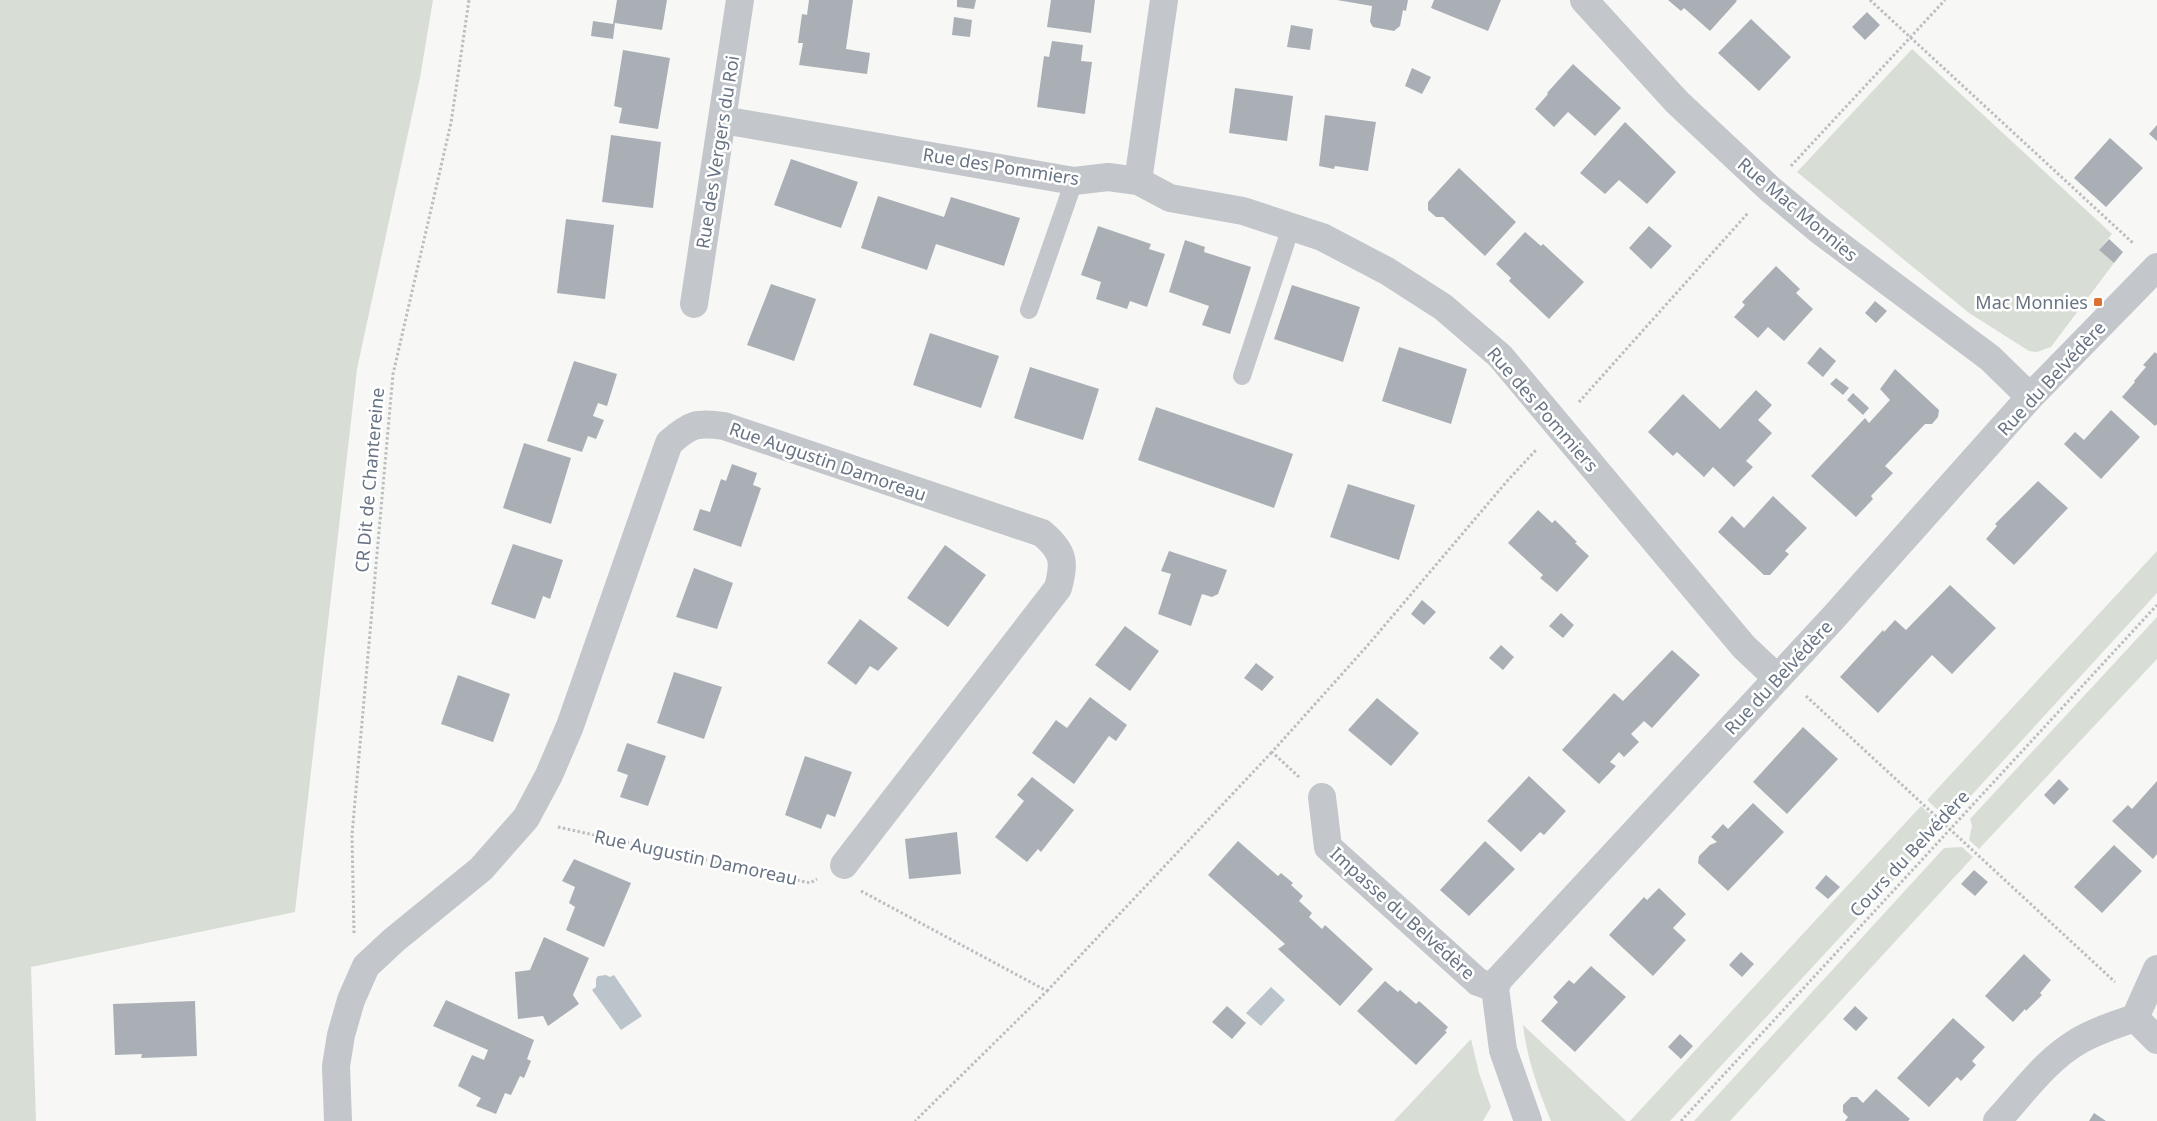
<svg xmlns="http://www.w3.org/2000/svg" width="2157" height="1121" font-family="'Noto Sans',sans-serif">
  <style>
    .green { fill: #d8ded6 }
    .water { fill: #bbc4ca }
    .building { fill: #aaafb6 }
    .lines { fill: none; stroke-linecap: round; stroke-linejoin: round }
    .path { stroke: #bbbdc0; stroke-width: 3; stroke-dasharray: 2.5 2.5; stroke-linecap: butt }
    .service { stroke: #c3c6ca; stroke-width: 18 }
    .minor { stroke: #c3c6ca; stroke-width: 28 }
    .poi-dot { fill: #d97233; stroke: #fff; stroke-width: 2 }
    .labels { text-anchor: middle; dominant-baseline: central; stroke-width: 5; stroke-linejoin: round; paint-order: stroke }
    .street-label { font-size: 18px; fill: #687484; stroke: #fff }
    .poi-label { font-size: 18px; fill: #687484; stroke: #fff; text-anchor: end }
  </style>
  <rect width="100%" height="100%" fill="#f7f8f5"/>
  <!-- green -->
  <path class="green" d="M0 0H433L420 78 357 369 295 912 31 967 36 1121H0Z
    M1912 49 2112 234 2099 250 2114 263 2051 347 2037 352 2029 351 1969 313 1797 172Z
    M2157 551V593L1958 810H1946L1940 812 1927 800Z
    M2157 617V659L1979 849 1969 840 1972 826 1970 819Z
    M1921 806 1934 818 1931 831 1932 838 1670 1121H1630Z
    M1962 847 1973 857 1730 1121H1694L1944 848Z
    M1523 1025 1626 1121H1551C1538 1089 1527 1059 1523 1025Z
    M1471 1039 1479 1073 1491 1107 1483 1121H1394Z"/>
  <!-- water -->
  <path class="water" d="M606 975 610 977 614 975 642 1016 621 1030 592 990 596 987V979L598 976Z
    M1271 987 1285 1000 1261 1026 1246 1013Z"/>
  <!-- building -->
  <path class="building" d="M617 0H667L662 30 615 23 613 39 591 36 593 21 613 24Z
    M809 0H853L846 49 870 53 867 74 799 65 803 43H798L802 14 807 15Z
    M957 0H976L974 9 957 7Z
    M1051 0H1095L1091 33 1047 27Z
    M1337 0H1408L1406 11 1403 10 1400 26 1394 31 1373 27 1370 22 1372 6Z
    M1434 0H1501L1488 31 1431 8Z
    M1668 0H1736L1737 1 1710 31 1684 8 1681 11Z
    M1867 12 1880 25 1865 40 1852 27Z
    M954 17 972 20 970 37 952 35Z
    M1751 19 1791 57 1759 91 1718 53Z
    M1291 25 1313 29 1310 50 1287 47Z
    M1052 41 1083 45 1081 61 1092 62 1085 114 1037 107 1044 56 1049 57Z
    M623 50 670 58 658 129 619 123 622 108 614 106Z
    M1573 64 1621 108 1595 136 1568 112 1554 127 1535 109 1548 94 1547 93Z
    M1412 68 1431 77 1422 94 1405 86Z
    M1235 88 1293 96 1287 141 1229 133Z
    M1325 115 1376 122 1368 171 1335 166 1334 169 1319 166Z
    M1625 122 1676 172 1647 204 1619 180 1605 194 1580 173Z
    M2157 125V141L2149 134Z
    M611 135 661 142 653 208 602 202Z
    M2110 138 2143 168 2106 207 2074 178Z
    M791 159 858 182 841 228 774 205Z
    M1459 168 1516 222 1485 256 1443 217H1436L1428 210V202Z
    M878 196 944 217 951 197 1020 218 1004 266 936 244 927 270 861 248Z
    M566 219 614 225 605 299 557 293Z
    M1098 226 1151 244 1149 249 1165 254 1147 307 1130 301 1127 309 1096 299 1101 282 1081 275Z
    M1649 226 1672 246 1651 269 1629 248Z
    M1525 232 1541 246 1543 244 1584 282 1549 319 1509 281 1511 278 1496 264Z
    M2109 239 2123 252 2114 263 2099 250Z
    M1185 240 1205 247 1204 252 1251 267 1230 334 1202 325 1209 306 1169 292Z
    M1776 266 1800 289 1796 293 1813 309 1784 341 1768 327 1758 338 1734 317 1745 305 1742 302Z
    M771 284 816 299 794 361 747 345Z
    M1292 285 1360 307 1343 362 1274 339Z
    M1875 301 1887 311 1876 323 1865 313Z
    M930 333 999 356 981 408 913 385Z
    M1399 347 1467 369 1451 424 1382 401Z
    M1820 347 1836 361 1823 377 1807 363Z
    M2155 352 2157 354V424L2155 426 2122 397 2135 382 2134 381 2146 367 2143 365Z
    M574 361 617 374 607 406 598 403 593 416 604 420 596 439 588 436 582 452 547 441Z
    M1030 367 1099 389 1083 440 1014 418Z
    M1895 369 1939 410 1938 417 1932 424H1925L1885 466 1893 473 1871 496 1873 499 1856 517 1811 476 1865 418 1869 423 1890 400 1880 389Z
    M1836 378 1849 388 1843 395 1830 384Z
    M1756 390 1772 405 1758 420 1772 433 1746 461 1753 467 1734 487 1713 467 1704 477 1677 452 1673 456 1648 432 1683 394 1720 429Z
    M1853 393 1869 408 1863 415 1847 400Z
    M1156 407 1293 454 1274 508 1138 460Z
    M2111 410 2140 437 2101 479 2064 444 2075 432 2084 440Z
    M524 443 571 458 551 524 503 508Z
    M732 464 757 473 753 485 761 488 741 547 693 530 700 509 710 512 721 479 726 481Z
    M2038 481 2068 508 2014 565 1986 539 1997 526 1995 524Z
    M1348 484 1415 505 1399 560 1330 537Z
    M1773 496 1807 528 1785 551 1789 554 1770 575H1764L1718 532 1732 516 1744 528Z
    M1538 510 1552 523 1555 520 1577 542 1575 543 1589 556 1557 592 1540 578 1543 575 1508 543Z
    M513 544 563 560 550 599 543 596 535 619 491 604Z
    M945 545 986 575 948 627 907 598Z
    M1169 551 1227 570 1218 594 1212 597 1202 594 1191 626 1158 614 1171 574 1161 571Z
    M694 568 733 583 717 629 676 617Z
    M1950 585 1996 628 1952 674 1932 655 1878 713 1840 677 1883 630 1884 632 1895 620 1906 630Z
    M1422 600 1436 612 1424 625 1411 614Z
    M1561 613 1574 625 1563 638 1549 626Z
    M860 619 898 648 878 671 870 666 856 685 827 663Z
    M1125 626 1159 651 1130 691 1095 665Z
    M1501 645 1514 657 1503 670 1489 658Z
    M1672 650 1700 675 1652 728 1644 721 1631 734 1639 742 1624 757 1619 752 1610 762 1616 766 1599 784 1562 750 1614 693 1623 701Z
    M1256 663 1274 677 1262 691 1244 678Z
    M674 672 722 687 704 739 657 723Z
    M458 675 510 694 493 742 441 724Z
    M1090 697 1127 725 1116 741 1109 736 1074 784 1032 753 1056 720 1067 728Z
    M1377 698 1419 733 1391 766 1348 730Z
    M1803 727 1838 759 1787 814 1753 782Z
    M627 743 666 756 648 806 620 797 628 775 617 771Z
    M805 756 852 772 835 817 827 814 821 829 785 815Z
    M1529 776 1566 811 1544 835 1540 832 1521 852 1487 821Z
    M1032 777 1074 810 1041 852 1038 849 1027 862 995 837 1024 801 1017 795Z
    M2059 779 2069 789 2054 805 2044 795Z
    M2157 781V854L2153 859 2112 821 2128 805 2132 809Z
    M1753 803 1784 832 1728 891 1698 863 1699 856 1710 845 1717 842 1711 837 1723 824 1728 829Z
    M957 832 961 874 909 879 905 839Z
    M1238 841 1278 876 1281 873 1293 883 1291 885 1303 896 1299 901 1312 913 1309 917 1322 929 1325 925 1373 969 1340 1006 1278 949 1285 944 1208 875Z
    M1485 841 1515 869 1469 916 1440 890Z
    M2114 845 2142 871 2102 913 2074 887Z
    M574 859 631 883 604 947 566 930 575 907 569 903 575 887 562 881Z
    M1974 870 1988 882 1975 896 1961 884Z
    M1826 875 1840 887 1828 899 1815 888Z
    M1659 888 1686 914 1673 928 1686 940 1653 976 1609 935 1644 897 1647 900Z
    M544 937 589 958 573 995 579 1004 548 1026 543 1016 518 1019 515 972 530 970Z
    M1741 952 1754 964 1742 977 1729 965Z
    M2024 954 2051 980 2040 993 2042 995 2026 1011 2025 1009 2013 1022 1985 996Z
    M1591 966 1626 997 1575 1052 1541 1021 1558 1002 1553 997 1569 980 1574 984Z
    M1385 981 1398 992 1400 990 1416 1004 1419 1001 1448 1027 1445 1031 1447 1032 1416 1065 1357 1011Z
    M446 1000 534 1040 527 1059 531 1061 524 1078 520 1076 511 1095 505 1093 496 1114 476 1106 481 1098 458 1086 472 1055 484 1060 488 1050 433 1026Z
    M195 1001 197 1056 141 1058 142 1054 115 1055 113 1004Z
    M1227 1006 1246 1023 1232 1039 1212 1022Z
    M1855 1006 1868 1018 1856 1031 1843 1019Z
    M1953 1018 1985 1047 1972 1061 1976 1065 1961 1081 1957 1077 1929 1107 1897 1078Z
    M1680 1034 1693 1046 1681 1059 1668 1047Z
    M1876 1089 1910 1119 1908 1121H1845L1848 1117 1843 1112V1105L1851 1097H1857L1863 1103Z
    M2094 1113 2106 1121H2089Z"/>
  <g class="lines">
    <!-- path -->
    <path class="path" d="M1870 0 2134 244
      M1791 166 1945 0
      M1579 402 1748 213
      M1806 696 2115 982
      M1299 777 1272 752 1368 645 1508 480 1537 449
      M558 827 810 883 817 879
      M861 891 1047 991 915 1121
      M354 933 352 835 393 374 451 123 469 0
      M1047 991 1272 752
      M1681 1121 2157 605"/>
    <!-- service -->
    <path class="service" d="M1029 310 1074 181
      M1242 376 1291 227"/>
    <!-- minor -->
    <path class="minor" d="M1584 0 1677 102 1770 189 1819 230 1990 358 2030 397
      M723 120 1074 181 1108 177 1138 181 1170 198 1243 211 1322 237 1387 271 1443 307 1500 356 1744 647 1777 678
      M1138 181 1164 0
      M694 304 740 0
      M1322 797 1328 847 1478 982 1495 988
      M2135 1018 2157 1040
      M338 1121 336 1066 341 1035 351 1000 366 966 394 940 481 869 526 818 549 775 570 726 669 443C690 424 697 422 724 426L1042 533C1064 552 1065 561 1058 588L844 865
      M1528 1121 1503 1050 1495 988 1499 979 1833 618 2030 397 2157 267
      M1997 1121C2022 1094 2046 1060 2077 1042 2095 1031 2115 1025 2135 1018L2157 969"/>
  </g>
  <!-- markers -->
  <rect class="poi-dot" x="2093" y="297" width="10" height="10" rx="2.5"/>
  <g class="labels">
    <!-- street labels -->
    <g class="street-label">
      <text transform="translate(717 152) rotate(-81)">Rue des Vergers du Roi</text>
      <text transform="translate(1001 166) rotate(9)">Rue des Pommiers</text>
      <text transform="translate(1798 209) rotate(40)">Rue Mac Monnies</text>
      <text transform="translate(2051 378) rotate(-47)">Rue du Belvédère</text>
      <text transform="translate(1543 409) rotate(49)">Rue des Pommiers</text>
      <text transform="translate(828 461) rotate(19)">Rue Augustin Damoreau</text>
      <text transform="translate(369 480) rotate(-85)">CR Dit de Chantereine</text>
      <text transform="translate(1778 677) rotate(-47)">Rue du Belvédère</text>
      <text transform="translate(1909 853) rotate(-47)">Cours du Belvédère</text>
      <text transform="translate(696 857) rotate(12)">Rue Augustin Damoreau</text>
      <text transform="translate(1403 913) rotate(42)">Impasse du Belvédère</text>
    </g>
    <!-- poi labels -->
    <g class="poi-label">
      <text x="2088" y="302">Mac Monnies</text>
    </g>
  </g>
</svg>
